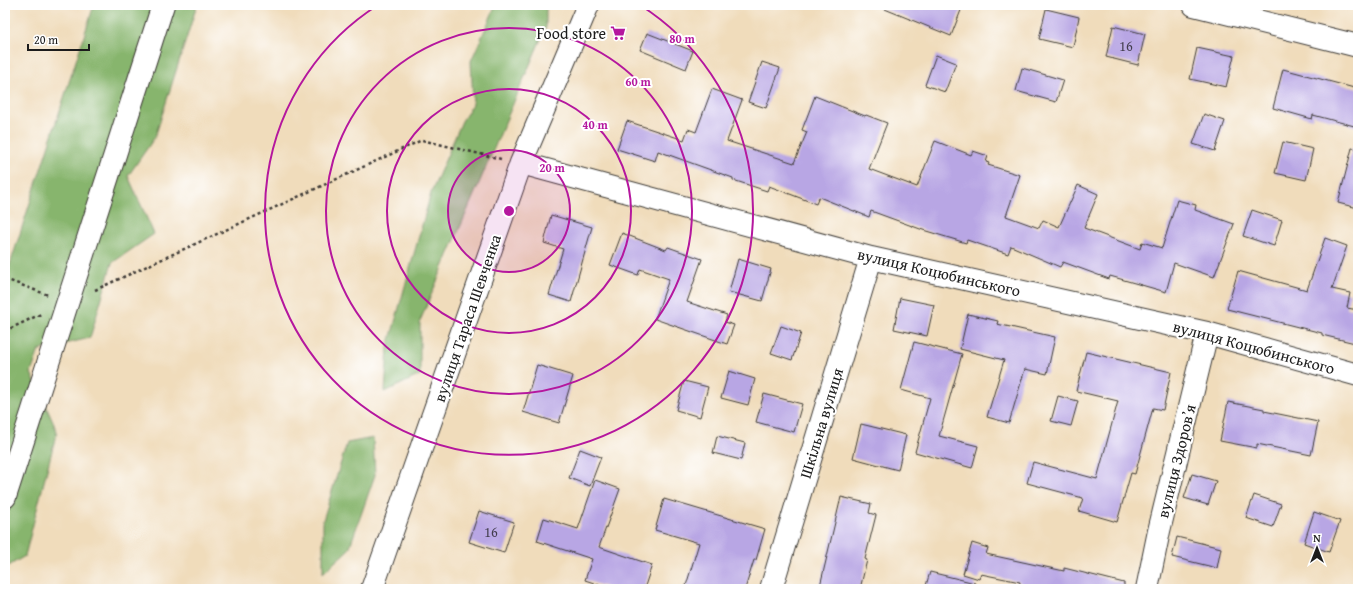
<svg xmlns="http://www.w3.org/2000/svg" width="1363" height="594" font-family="'Gentium Book Plus',serif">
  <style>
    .forest { fill: #87b56d; stroke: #526844 }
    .building { fill: #b8a6e4 }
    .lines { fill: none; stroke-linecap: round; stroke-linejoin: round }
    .street-casing { stroke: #3c3934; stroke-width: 24 }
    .path { stroke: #3c3934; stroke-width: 2.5; stroke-dasharray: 3 3; stroke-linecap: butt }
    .street { stroke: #fff; stroke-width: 22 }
    .ring { fill: none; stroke: #b5179e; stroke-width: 2 }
    .labels { text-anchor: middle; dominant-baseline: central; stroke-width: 4; stroke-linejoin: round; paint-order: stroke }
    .number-label { font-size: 14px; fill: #433e4e }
    .poi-label { font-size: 16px; fill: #1c1c1c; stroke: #fff; text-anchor: end }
    .street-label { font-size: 16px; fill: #1c1c1c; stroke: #fff }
    .centre { fill: #b5179e; stroke: #fff; stroke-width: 2 }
    .ring-label { font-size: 12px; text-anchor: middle; font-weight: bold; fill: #b5179e; stroke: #fff; stroke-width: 4; stroke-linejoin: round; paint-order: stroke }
  </style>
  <rect width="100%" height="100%" fill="#fff"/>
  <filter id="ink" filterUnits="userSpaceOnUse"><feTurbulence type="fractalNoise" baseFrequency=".025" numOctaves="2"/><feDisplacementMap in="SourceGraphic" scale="8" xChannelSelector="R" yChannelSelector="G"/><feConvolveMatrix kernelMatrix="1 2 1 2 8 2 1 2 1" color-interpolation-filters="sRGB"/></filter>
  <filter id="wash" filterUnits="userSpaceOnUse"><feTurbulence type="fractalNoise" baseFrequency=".012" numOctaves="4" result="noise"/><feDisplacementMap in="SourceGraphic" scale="16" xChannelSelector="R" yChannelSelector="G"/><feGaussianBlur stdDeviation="0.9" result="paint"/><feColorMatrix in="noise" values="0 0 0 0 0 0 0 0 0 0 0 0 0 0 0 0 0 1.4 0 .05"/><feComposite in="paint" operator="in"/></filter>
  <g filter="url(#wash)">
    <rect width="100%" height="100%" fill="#f0dcbb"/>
    <!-- forest -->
    <path class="forest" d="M94 5H197L155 137 128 176 154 234 112 263 90 338 39 350 31 373 57 431 25 556 5 568V456L8 453 5 450V280Z
      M496 5H546V27L420 321V375L385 392 388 347 431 193 462 121 473 104 471 61Z
      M373 438 375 475 349 549 323 573V520L347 443Z"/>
    <g id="blocks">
      <!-- building -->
      <path class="building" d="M875 5H963L951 36Z
        M1046 9 1079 17 1073 47 1039 39Z
        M1113 26 1145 34 1138 65 1106 57Z
        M647 33 693 51 686 69 640 50Z
        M1197 48 1234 56 1226 87 1190 79Z
        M936 55 956 63 945 92 925 85Z
        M762 62 780 68 766 108 748 102Z
        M1022 68 1063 80 1056 102 1016 91Z
        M1283 69 1358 89V127L1313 115 1312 119 1273 108Z
        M712 89 742 100 727 141 794 163 807 132 802 130 815 96 865 116 866 115 887 123 869 169 917 187 935 141 971 155 973 151 988 156 986 162 989 163 988 165 1020 175 1006 216 1039 228 1043 220 1059 227 1078 185 1098 194 1084 228 1140 249 1142 242 1162 248 1177 200 1196 205 1195 210 1234 224 1214 277 1174 263 1166 292 1110 276 1109 279 1063 262 1060 267 1011 246 1008 254 967 240 966 243 923 230 871 211 869 217 819 197 816 204 769 186 767 191 733 180V178L658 151 655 161 617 149 627 121 684 140 688 129 696 132Z
        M1204 114 1225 121 1215 151 1193 144Z
        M1283 142 1313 149 1306 180 1275 173Z
        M1352 148 1358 149V208L1338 203Z
        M1252 210 1282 220 1274 246 1243 236Z
        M551 215 592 227 571 302 549 295 563 249 544 243Z
        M622 233 666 250 668 247 702 259 687 302 727 315 725 322 734 325 727 344 655 319 669 279 640 269 638 275 610 265Z
        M1325 238 1347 246 1332 289 1350 293 1347 308 1358 310V329L1355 343 1322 335V333L1227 309 1238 271 1307 290Z
        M738 259 771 269 762 301 729 292Z
        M900 298 934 305 927 336 894 329Z
        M968 314 998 321 997 324 1055 337 1047 374 1025 369 1009 423 987 417 1004 360 960 349Z
        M781 326 801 333 792 360 771 353Z
        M914 342 962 354 939 436 978 446 972 468 915 452 930 398 901 390Z
        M1086 352 1171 372 1163 410 1153 408 1135 474 1131 473 1117 522 1079 511 1083 498 1027 483 1033 462 1097 479 1118 401 1076 391Z
        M537 365 573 376 559 423 523 412Z
        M729 371 755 379 748 405 721 398Z
        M684 381 708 387 700 417 676 410Z
        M764 394 802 404 794 432 756 422Z
        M1058 396 1078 401 1071 426 1051 421Z
        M1228 402 1264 409V411L1318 422 1311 455 1257 444V448L1220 441Z
        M861 424 906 435 898 470 853 458Z
        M717 436 745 443 741 460 713 453Z
        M580 449 601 457 590 486 569 478Z
        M1192 474 1216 481 1208 505 1184 498Z
        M595 480 620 489 599 547 652 565 644 589H612L585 580 592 559 537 541 544 518 578 529Z
        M1254 495 1281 504 1273 527 1246 518Z
        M841 497 871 504 869 513 876 515 865 559 867 560 860 589H832L820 586Z
        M664 499 765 529 756 560H754L745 589H685L699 543 655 530Z
        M479 511 514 522 504 553 469 542Z
        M1314 512 1340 521 1329 552 1304 543Z
        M1177 537 1221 548 1217 568 1172 557Z
        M972 543 988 548 986 554 1064 571V568L1124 583V589H1019L1020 582 981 574 979 579 963 574Z
        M930 572 975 583V589H925Z"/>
    </g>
  </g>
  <g filter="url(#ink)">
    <use href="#blocks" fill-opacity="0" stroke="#3c3934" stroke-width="1"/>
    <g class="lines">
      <!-- street casing -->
      <g class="street-casing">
        <path id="street" d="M1194 5 1358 46
          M521 163 871 258 1207 333 1358 375
          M5 497 163 5
          M372 589 521 163 588 5
          M771 589 871 258
          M1147 589 1159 531 1207 333"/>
      </g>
      <!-- path -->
      <path class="path" d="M5 279 48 295
        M95 290 422 140 501 159
        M5 331 41 314"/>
      <!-- street -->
      <use href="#street" class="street"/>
    </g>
  </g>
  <!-- distance rings -->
  <circle cx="509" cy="211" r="61" fill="#b5179e" fill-opacity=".12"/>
  <g class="ring">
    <circle cx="509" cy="211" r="61"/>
    <circle cx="509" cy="211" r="122"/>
    <circle cx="509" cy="211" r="183"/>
    <path d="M640 5A244 244 0 1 1 378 5"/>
  </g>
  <!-- icons -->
  <defs>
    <g id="supermarket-bare" transform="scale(1.2)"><path d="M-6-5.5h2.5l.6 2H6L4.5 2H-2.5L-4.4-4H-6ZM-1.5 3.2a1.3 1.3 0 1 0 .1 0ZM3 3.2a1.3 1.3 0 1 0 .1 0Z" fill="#b5179e" stroke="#fff" stroke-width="2.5" paint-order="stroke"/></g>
  </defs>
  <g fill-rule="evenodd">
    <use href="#supermarket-bare" x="618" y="33"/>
  </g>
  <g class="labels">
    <!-- number labels -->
    <g class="number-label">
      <text x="1126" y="46">16</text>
      <text x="491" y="532">16</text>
    </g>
    <!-- poi labels -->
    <g class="poi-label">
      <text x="606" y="33">Food store</text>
    </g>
    <!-- street labels -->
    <g class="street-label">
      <text transform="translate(939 272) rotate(13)">вулиця Коцюбинського</text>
      <text transform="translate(467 318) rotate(-71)">вулиця Тараса Шевченка</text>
      <text transform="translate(1254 347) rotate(15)">вулиця Коцюбинського</text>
      <text transform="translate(821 423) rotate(-73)">Шкільна вулиця</text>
      <text transform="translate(1176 461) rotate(-76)">вулиця Здоровʼя</text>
    </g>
  </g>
  <circle cx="509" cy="211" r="6" class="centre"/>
  <g class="ring-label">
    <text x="682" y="43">80 m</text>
    <text x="638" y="86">60 m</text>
    <text x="595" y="129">40 m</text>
    <text x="552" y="172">20 m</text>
  </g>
  <!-- margin -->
  <rect width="1363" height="594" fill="none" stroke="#fff" stroke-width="20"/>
  <!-- north arrow -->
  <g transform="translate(1317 548)" stroke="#ffffff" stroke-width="3" paint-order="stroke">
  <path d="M0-3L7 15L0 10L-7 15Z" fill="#1c1c1c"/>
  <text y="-6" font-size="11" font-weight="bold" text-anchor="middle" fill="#1c1c1c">N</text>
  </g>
  <!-- scale -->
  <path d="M28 44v6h61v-6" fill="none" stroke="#1c1c1c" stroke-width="2"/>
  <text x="34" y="44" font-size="12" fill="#1c1c1c" stroke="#ffffff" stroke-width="3" paint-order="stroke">20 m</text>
</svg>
